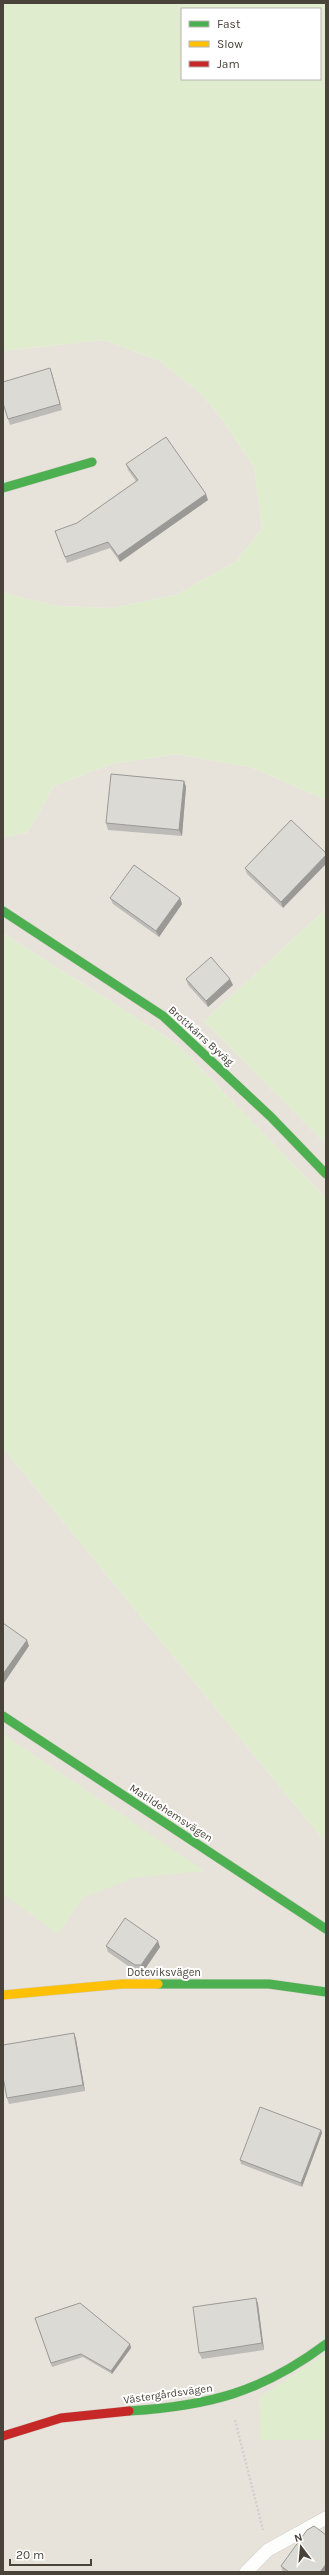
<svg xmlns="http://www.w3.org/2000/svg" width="329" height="2575" font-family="Karla,sans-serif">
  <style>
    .residential { fill: #e7e3db }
    .green { fill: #e0ecce; fill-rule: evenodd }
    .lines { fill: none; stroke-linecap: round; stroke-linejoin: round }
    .lane-casing { stroke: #d1cfca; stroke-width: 14 }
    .fast-casing { stroke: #d2cec4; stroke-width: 10 }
    .slow-casing { stroke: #d2cec4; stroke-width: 10 }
    .jam-casing { stroke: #d2cec4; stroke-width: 10 }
    .path { stroke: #d3d1cc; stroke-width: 2.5; stroke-dasharray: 2 2; stroke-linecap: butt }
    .lane { stroke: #fdfdfc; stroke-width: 13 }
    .fast { stroke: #4caf50; stroke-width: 9 }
    .slow { stroke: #ffc107; stroke-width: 9 }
    .jam { stroke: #c62828; stroke-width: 9 }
    .wall { fill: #bdbbb7 }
    .shaded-wall { fill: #9a9995 }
    .building { fill: #dcdad5; stroke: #9a9995 }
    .labels { text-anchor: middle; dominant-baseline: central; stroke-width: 4; stroke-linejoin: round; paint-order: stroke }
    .street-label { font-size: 11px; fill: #494339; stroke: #fff }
  </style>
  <rect width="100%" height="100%" fill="#f3f1ed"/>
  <!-- residential -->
  <path class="residential" d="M104 340 160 361 202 395 222 419 254 467 262 529 235 562 176 595 112 608 57 606 3 593V351Z
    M177 754 253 768 326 800V909L204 1021 326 1144V1198L176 1043 3 933V838L28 832 54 786 112 764Z
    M3 1448 326 1843V2572H3Z"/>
  <!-- green -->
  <path class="green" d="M3 3H326V800L253 768 177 754 112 764 54 786 28 832 3 838V593L57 606 112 608 176 595 235 562 262 529 254 467 222 419 202 395 160 361 104 340 3 351ZM182 9H320V79H182Z
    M326 909V1144L204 1021Z
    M3 933 176 1043 326 1198V1843L3 1448Z
    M3 1734 205 1871 133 1878 83 1898 58 1934 3 1894Z
    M326 2353V2436L322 2440H260L259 2398Z"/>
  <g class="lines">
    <!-- lane casing -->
    <g class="lane-casing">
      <path id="lane" d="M246 2572 268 2550 326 2518"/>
    </g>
    <!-- fast casing -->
    <g class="fast-casing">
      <path id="fast" d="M3 488 92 462
        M3 911 163 1016 271 1117 326 1174
        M3 1716 326 1929
        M158 1984H269L326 1992
        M129 2411C209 2406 262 2392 326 2344"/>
    </g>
    <!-- slow casing -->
    <g class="slow-casing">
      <path id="slow" d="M3 1995 122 1984H158"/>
    </g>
    <!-- jam casing -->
    <g class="jam-casing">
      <path id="jam" d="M3 2436 61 2418 129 2411"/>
    </g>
    <!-- path -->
    <path class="path" d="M235 2420 263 2530"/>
    <!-- lane -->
    <use href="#lane" class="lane"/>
    <!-- fast -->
    <use href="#fast" class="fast"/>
    <!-- slow -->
    <use href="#slow" class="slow"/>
    <!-- jam -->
    <use href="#jam" class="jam"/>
  </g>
  <!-- wall -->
  <path class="wall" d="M52 374 62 410 10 425 8 419Z
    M126 464 208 500 120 562 110 548 67 563 55 531 77 523 136 481 128 470Z
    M184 781 186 787 182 836 108 830 106 823Z
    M291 820 283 908 247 874 245 868Z
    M110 898H180L182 904 159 937 113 904Z
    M186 979 233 985 208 1007 188 985Z
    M106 1946 160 1947 143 1972H137L108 1952Z
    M74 2033 76 2039 85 2091 9 2104 7 2098Z
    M321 2130 322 2133 302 2187 241 2164 240 2160Z
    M256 2298 258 2304 264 2350 202 2359 199 2353Z
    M35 2318 130 2344 131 2348 112 2374 83 2357 52 2367Z
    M281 2566 326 2572H283Z"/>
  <!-- shaded-wall -->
  <path class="shaded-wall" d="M50 368 52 374 62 410 60 404Z
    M206 494 208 500 120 562 118 556Z
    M184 781 186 787 182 836 179 830Z
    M326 855V864L283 908 281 902Z
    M180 898 182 904 159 937 156 931Z
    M230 979 233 985 208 1007 206 1001Z
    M27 1640 29 1646 4 1683 3 1674Z
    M158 1941 160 1947 143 1972 141 1965Z
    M74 2033 76 2039 85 2091 83 2085Z
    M321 2130 322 2133 302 2187 301 2183Z
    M256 2298 258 2304 264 2350 262 2343Z
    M130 2344 131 2348 112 2374 111 2371Z
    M326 2564V2572H320Z"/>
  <!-- building -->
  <path class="building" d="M50 368 60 404 8 419 3 403V382Z
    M166 437 206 494 118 556 108 542 65 557 55 531 77 523 138 480 126 464Z
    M111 774 184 781 179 830 106 823Z
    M291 820 326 853V855L281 902 245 868Z
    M134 865 180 898 156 931 110 898Z
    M211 957 230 979 206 1001 186 979Z
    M3 1623 27 1640 3 1674Z
    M125 1918 158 1941 141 1965H135L106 1946Z
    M74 2033 83 2085 7 2098 3 2077V2045Z
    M260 2107 321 2130 301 2183 240 2160Z
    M256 2298 262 2343 199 2353 193 2307Z
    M80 2303 130 2344 111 2371 81 2354 51 2363 35 2318Z
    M314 2526 326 2535V2564L320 2572H289L281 2566 307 2530Z"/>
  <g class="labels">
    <!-- street labels -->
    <g class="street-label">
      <text transform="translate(201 1036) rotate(42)">Brottkärrs Byväg</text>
      <text transform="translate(171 1813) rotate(33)">Matildehemsvägen</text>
      <text x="164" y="1972">Doteviksvägen</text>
      <text transform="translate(168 2394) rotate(-8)">Västergårdsvägen</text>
    </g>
  </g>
  <!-- border -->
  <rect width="329" height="2575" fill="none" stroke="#494339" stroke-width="8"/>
  <!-- legend -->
  <rect x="181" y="8" width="140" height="72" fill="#ffffff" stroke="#b6b4b0"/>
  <rect x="189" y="21" width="20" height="6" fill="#4caf50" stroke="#b6b4b0"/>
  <text x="217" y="28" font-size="12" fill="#494339">Fast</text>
  <rect x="189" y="41" width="20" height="6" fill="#ffc107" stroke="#b6b4b0"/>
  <text x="217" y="48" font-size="12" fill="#494339">Slow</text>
  <rect x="189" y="61" width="20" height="6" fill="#c62828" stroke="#b6b4b0"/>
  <text x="217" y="68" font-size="12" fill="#494339">Jam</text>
  <!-- north arrow -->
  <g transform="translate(301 2547) rotate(344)" stroke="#ffffff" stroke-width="3" paint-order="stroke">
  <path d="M0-3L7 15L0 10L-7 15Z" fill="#494339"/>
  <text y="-6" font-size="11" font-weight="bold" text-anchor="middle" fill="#494339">N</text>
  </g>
  <!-- scale -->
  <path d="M10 2559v6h81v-6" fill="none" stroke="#494339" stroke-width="2"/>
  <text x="16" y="2559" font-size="12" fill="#494339" stroke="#ffffff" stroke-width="3" paint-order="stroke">20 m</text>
</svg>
